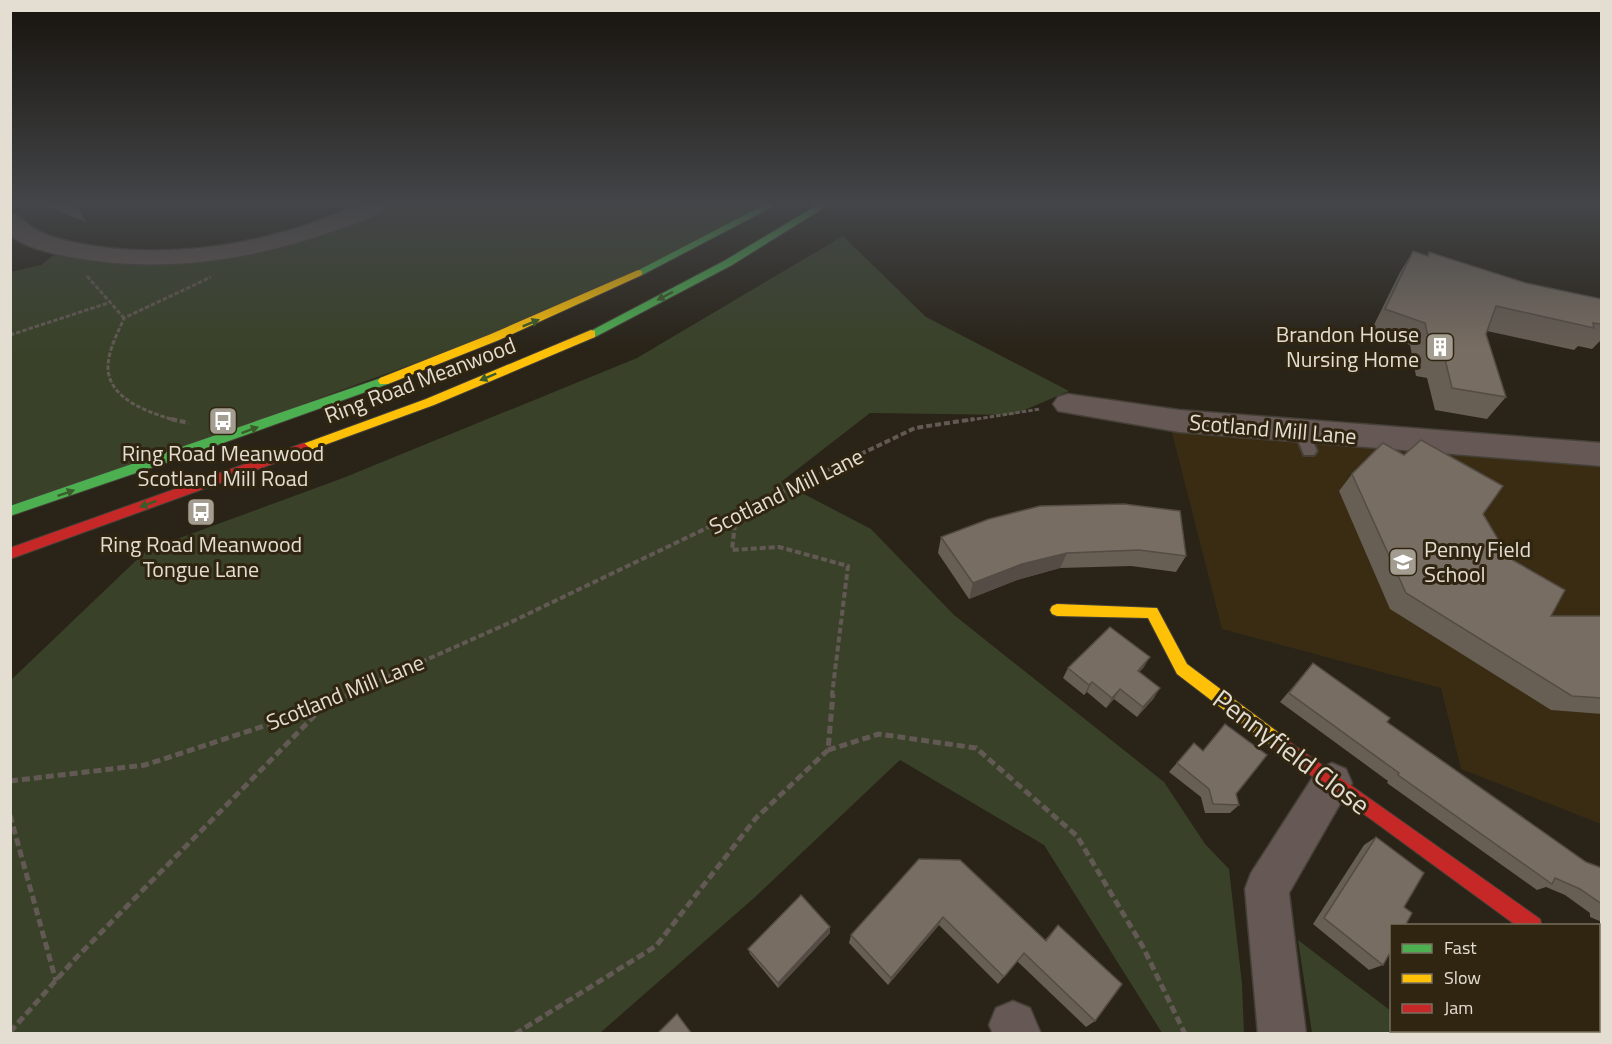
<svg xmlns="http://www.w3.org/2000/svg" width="1612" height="1044" font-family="'Titillium Web',sans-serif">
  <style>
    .built { fill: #392c13 }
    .green { fill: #394229 }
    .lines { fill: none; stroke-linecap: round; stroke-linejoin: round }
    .lane-casing { stroke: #454037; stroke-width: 4 }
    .street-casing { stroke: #454037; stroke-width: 3 }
    .fast-casing { stroke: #454037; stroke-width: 2 }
    .slow-casing { stroke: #454037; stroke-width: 2 }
    .jam-casing { stroke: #454037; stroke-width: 2 }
    .path-far2 { stroke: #635954; stroke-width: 3; stroke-dasharray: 4.5 2; stroke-linecap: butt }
    .path-far1 { stroke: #635954; stroke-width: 4; stroke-dasharray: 6 3; stroke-linecap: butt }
    .path { stroke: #635954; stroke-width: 5; stroke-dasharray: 8 4; stroke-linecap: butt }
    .lane { fill: #655855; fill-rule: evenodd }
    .street { fill: #655855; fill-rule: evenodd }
    .fast { fill: #4caf50; fill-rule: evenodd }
    .slow { fill: #ffc107; fill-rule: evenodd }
    .jam { fill: #c62828; fill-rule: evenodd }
    .wall { fill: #675e54 }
    .shaded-wall { fill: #544c45 }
    .building { fill: #786d62; stroke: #544c45; stroke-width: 1.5 }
    .oneway { fill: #3b5c2a }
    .labels { text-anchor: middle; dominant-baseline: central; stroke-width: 6; stroke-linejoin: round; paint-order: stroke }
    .poi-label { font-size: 22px; fill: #e4ddd1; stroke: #302511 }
    .street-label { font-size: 22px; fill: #e4ddd1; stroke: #302511 }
    .near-street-label { font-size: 27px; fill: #e4ddd1; stroke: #302511 }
  </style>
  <rect width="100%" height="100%" fill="#292318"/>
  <!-- built -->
  <path class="built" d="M1170 425 1601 462V824L1461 769 1441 688 1222 629Z"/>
  <!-- green -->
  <path class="green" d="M377 204H773L566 308 11 511 10 272 41 265 63 248 202 255 353 216Z
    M843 236 926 317 1069 391 1013 415 870 413 781 482 871 529 954 615 1164 782 1205 844 1229 869 1242 984 1244 1033H1162L1044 845 900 760 754 898 600 1033H11V680L147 550 343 478 637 358Z
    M1298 940 1391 1011 1392 1030 1417 1031 1421 1033H1312Z"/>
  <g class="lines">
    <!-- lane casing -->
    <g class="lane-casing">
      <path id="lane" d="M1302 426 1307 427 1317 451 1314 455H1304L1294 431 1297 427Z
        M1533 1030H1557V1034H1533Z"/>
    </g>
    <!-- street casing -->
    <g class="street-casing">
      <path id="street" d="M359 204H389C379 218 352 225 336 230 251 261 160 274 70 257 51 253 25 248 10 235V213C21 215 24 223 33 228 43 234 55 238 67 241 163 263 271 245 359 204Z
        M1068 394 1179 410 1602 443V466L1179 432 1058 411 1053 404 1058 397Z
        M1332 763 1346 769 1352 783 1289 893 1306 1034H1258L1245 889 1251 873 1318 769Z
        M1598 944 1602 945V992L1598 991Z
        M1013 1001 1030 1008 1041 1034H993L989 1025 996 1008Z"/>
    </g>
    <!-- fast casing -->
    <g class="fast-casing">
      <path id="fast" d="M766 204H778L642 275H634L633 273Z
        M819 204H830L732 265 595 337 591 338 585 334 724 261Z
        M384 377 388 378 390 381 388 384 209 448 10 516V506Z"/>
    </g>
    <!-- slow casing -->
    <g class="slow-casing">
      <path id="slow" d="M638 270 642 271V275L499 340 388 384H380L378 381 380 378 491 334Z
        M591 330 595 331V337L434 405 308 451 304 453 298 448 300 445 426 399Z
        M1057 604 1157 608 1187 664 1287 739 1289 744 1287 749 1281 752 1275 749 1177 674 1148 618 1057 616 1052 614 1050 610 1052 606Z"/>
    </g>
    <!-- jam casing -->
    <g class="jam-casing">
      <path id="jam" d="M304 443 310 448 308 451 10 559V548Z
        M1281 736 1540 919 1542 926H1517L1275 749 1273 744 1275 739Z"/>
    </g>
    <!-- path-far2 -->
    <path class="path-far2" d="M87 276 124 318
      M10 335 111 302
      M177 421C151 413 108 400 108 367 108 350 118 333 124 318L211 277
      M964 421 1040 409"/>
    <!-- path-far1 -->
    <path class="path-far1" d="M171 419 189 423
      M736 515 732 550 779 547 848 566 832 695
      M347 695 509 623 915 428 974 419"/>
    <!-- path -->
    <path class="path" d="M828 750 879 734 976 748 1077 836 1143 947 1185 1034
      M10 781 145 765 316 709 350 694
      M10 815 56 981
      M10 1032 74 960 324 706
      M515 1034 656 946 756 818 828 750 833 694"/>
    <!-- lane -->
    <use href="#lane" class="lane"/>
    <!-- street -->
    <use href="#street" class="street"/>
    <!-- fast -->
    <use href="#fast" class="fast"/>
    <!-- slow -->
    <use href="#slow" class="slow"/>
    <!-- jam -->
    <use href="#jam" class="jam"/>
  </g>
  <!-- wall -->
  <path class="wall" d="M46 204H76L86 222 49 207Z
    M1413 251 1427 256 1429 252 1526 283 1602 299V339L1592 349 1578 346 1574 350 1487 331 1486 334 1506 397 1487 419 1435 410 1427 378 1416 376 1410 345 1371 331 1399 274Z
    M1352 474 1483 514 1509 558 1551 616H1602V714L1551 710 1390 609 1339 491Z
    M1040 506 1186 556 1176 572 1131 566 1060 568 1017 580 969 599 938 553 941 537Z
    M1313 663 1387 722 1586 862 1602 868V922L1590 917V913L1565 895 1546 887 1537 890 1387 783 1388 781 1280 702Z
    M1144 667 1139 672 1154 698 1137 717 1114 699 1106 708 1087 692 1084 695 1063 678 1068 668Z
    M1225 724 1236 794 1239 805 1230 813H1205L1201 797 1169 772 1194 743 1203 751Z
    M1376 837 1404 907 1383 965 1369 970 1313 924 1364 845Z
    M919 859 1045 940 1058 925 1095 1021 1086 1027 1017 961 998 984 939 925 888 985 849 943 851 935Z
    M830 933 778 988 750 954 748 949Z"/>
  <!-- shaded-wall -->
  <path class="shaded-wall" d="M73 204H76L86 222 77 211Z
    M1067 553 1060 568 1017 580 969 599 973 583 1022 564Z
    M1150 657 1144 667 1132 681 1138 671Z
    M1092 682 1087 692 1084 695 1089 685Z
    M1160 688 1154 698 1137 717 1143 707Z
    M1120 689 1114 699 1106 708 1112 698Z
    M943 917 939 925 888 985 891 978Z
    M830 927V933L778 988V983Z"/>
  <!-- building -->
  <path class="building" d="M60 204H73L77 211Z
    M1413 251 1428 256 1429 252 1526 283 1602 299V324L1593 323 1594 328 1496 306 1486 334 1506 397 1452 388 1444 355 1432 353 1425 323 1385 309Z
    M1421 440 1503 486 1483 514 1509 558 1565 590 1551 616H1602V698L1572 696 1406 593 1352 474 1383 443 1404 455Z
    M1124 504 1180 511 1186 556 1139 550 1067 553 1022 564 973 583 941 537 989 519 1040 506Z
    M1110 627 1150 657 1138 671 1160 688 1143 707 1120 689 1112 698 1092 682 1089 685 1068 668Z
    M1313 663 1390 718 1387 722 1586 862 1602 868V904L1580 889 1555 878 1552 884 1398 775 1399 773 1289 693Z
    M1225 724 1267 755 1236 794 1239 805 1213 804 1209 789 1177 763 1194 743 1203 751Z
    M1376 837 1424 873 1404 907 1412 913 1405 926H1392V949L1383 965 1324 918Z
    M919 859 960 860 1046 941 1058 925 1122 984 1095 1021 1024 953 1004 977 943 917 891 978 851 935Z
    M801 895 830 927 778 983 748 949Z
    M677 1014 692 1034H657Z"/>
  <!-- one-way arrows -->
  <defs><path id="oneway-solid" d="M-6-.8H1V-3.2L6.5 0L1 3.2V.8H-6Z" transform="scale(1.5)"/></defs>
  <g class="oneway">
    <use href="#oneway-solid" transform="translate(665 296) rotate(152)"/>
    <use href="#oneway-solid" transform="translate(531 323) rotate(-22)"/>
    <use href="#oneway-solid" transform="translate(488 377) rotate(157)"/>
    <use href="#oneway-solid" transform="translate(250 430) rotate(-20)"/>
    <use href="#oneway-solid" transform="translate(66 493) rotate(-19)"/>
    <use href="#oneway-solid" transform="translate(148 504) rotate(160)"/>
  </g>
  <!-- sky -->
  <linearGradient id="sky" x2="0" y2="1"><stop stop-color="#17130d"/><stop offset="0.58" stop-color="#434548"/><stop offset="1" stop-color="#434548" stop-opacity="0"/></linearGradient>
  <rect width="1612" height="350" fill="url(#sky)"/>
  <!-- icons -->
  <defs>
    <g id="building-square" transform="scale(1.5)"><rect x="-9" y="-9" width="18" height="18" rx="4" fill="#a39c90" stroke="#302511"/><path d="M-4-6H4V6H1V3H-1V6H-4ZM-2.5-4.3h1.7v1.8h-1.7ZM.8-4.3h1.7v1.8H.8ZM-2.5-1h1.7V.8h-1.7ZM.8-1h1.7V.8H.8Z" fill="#fff"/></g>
    <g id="bus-square" transform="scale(1.5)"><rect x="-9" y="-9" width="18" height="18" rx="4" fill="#a39c90" stroke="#302511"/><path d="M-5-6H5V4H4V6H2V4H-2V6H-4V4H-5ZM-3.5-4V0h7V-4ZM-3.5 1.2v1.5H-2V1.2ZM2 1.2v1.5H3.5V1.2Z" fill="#fff"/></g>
    <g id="school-square" transform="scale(1.5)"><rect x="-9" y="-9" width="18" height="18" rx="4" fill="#a39c90" stroke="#302511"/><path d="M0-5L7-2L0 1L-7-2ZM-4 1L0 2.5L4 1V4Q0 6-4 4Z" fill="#fff"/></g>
  </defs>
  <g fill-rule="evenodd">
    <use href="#building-square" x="1440" y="347"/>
    <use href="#bus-square" x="223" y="421"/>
    <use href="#bus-square" x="201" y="512"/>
    <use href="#school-square" x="1403" y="562"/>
  </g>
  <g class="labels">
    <!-- poi labels -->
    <g class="poi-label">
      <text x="1419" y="334" text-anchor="end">Brandon House<tspan x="1419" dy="25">Nursing Home</tspan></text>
      <text x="223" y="453">Ring Road Meanwood<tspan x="223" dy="25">Scotland Mill Road</tspan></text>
      <text x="201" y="544">Ring Road Meanwood<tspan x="201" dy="25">Tongue Lane</tspan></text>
      <text x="1424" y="549" text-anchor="start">Penny Field<tspan x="1424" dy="25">School</tspan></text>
    </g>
    <!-- street labels -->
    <g class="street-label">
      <text transform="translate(420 380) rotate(-21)">Ring Road Meanwood</text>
      <text transform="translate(1273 429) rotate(5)">Scotland Mill Lane</text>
      <text transform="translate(786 491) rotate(-26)">Scotland Mill Lane</text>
      <text transform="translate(345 692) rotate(-22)">Scotland Mill Lane</text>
    </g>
    <!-- near-street labels -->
    <g class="near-street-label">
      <text transform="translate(1292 751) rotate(37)">Pennyfield Close</text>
    </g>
  </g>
  <!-- border -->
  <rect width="1612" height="1044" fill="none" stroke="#e4ddd1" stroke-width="24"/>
  <!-- legend -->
  <rect x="1390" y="924" width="210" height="108" fill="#302511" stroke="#786f5e" stroke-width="1.5"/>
  <rect x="1402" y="944" width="30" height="9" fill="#4caf50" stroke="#786f5e" stroke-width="1.5"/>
  <text x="1444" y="954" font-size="18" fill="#e4ddd1">Fast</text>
  <rect x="1402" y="974" width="30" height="9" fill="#ffc107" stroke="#786f5e" stroke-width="1.5"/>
  <text x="1444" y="984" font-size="18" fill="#e4ddd1">Slow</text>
  <rect x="1402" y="1004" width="30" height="9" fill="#c62828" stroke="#786f5e" stroke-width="1.5"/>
  <text x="1444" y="1014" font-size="18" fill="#e4ddd1">Jam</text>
</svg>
